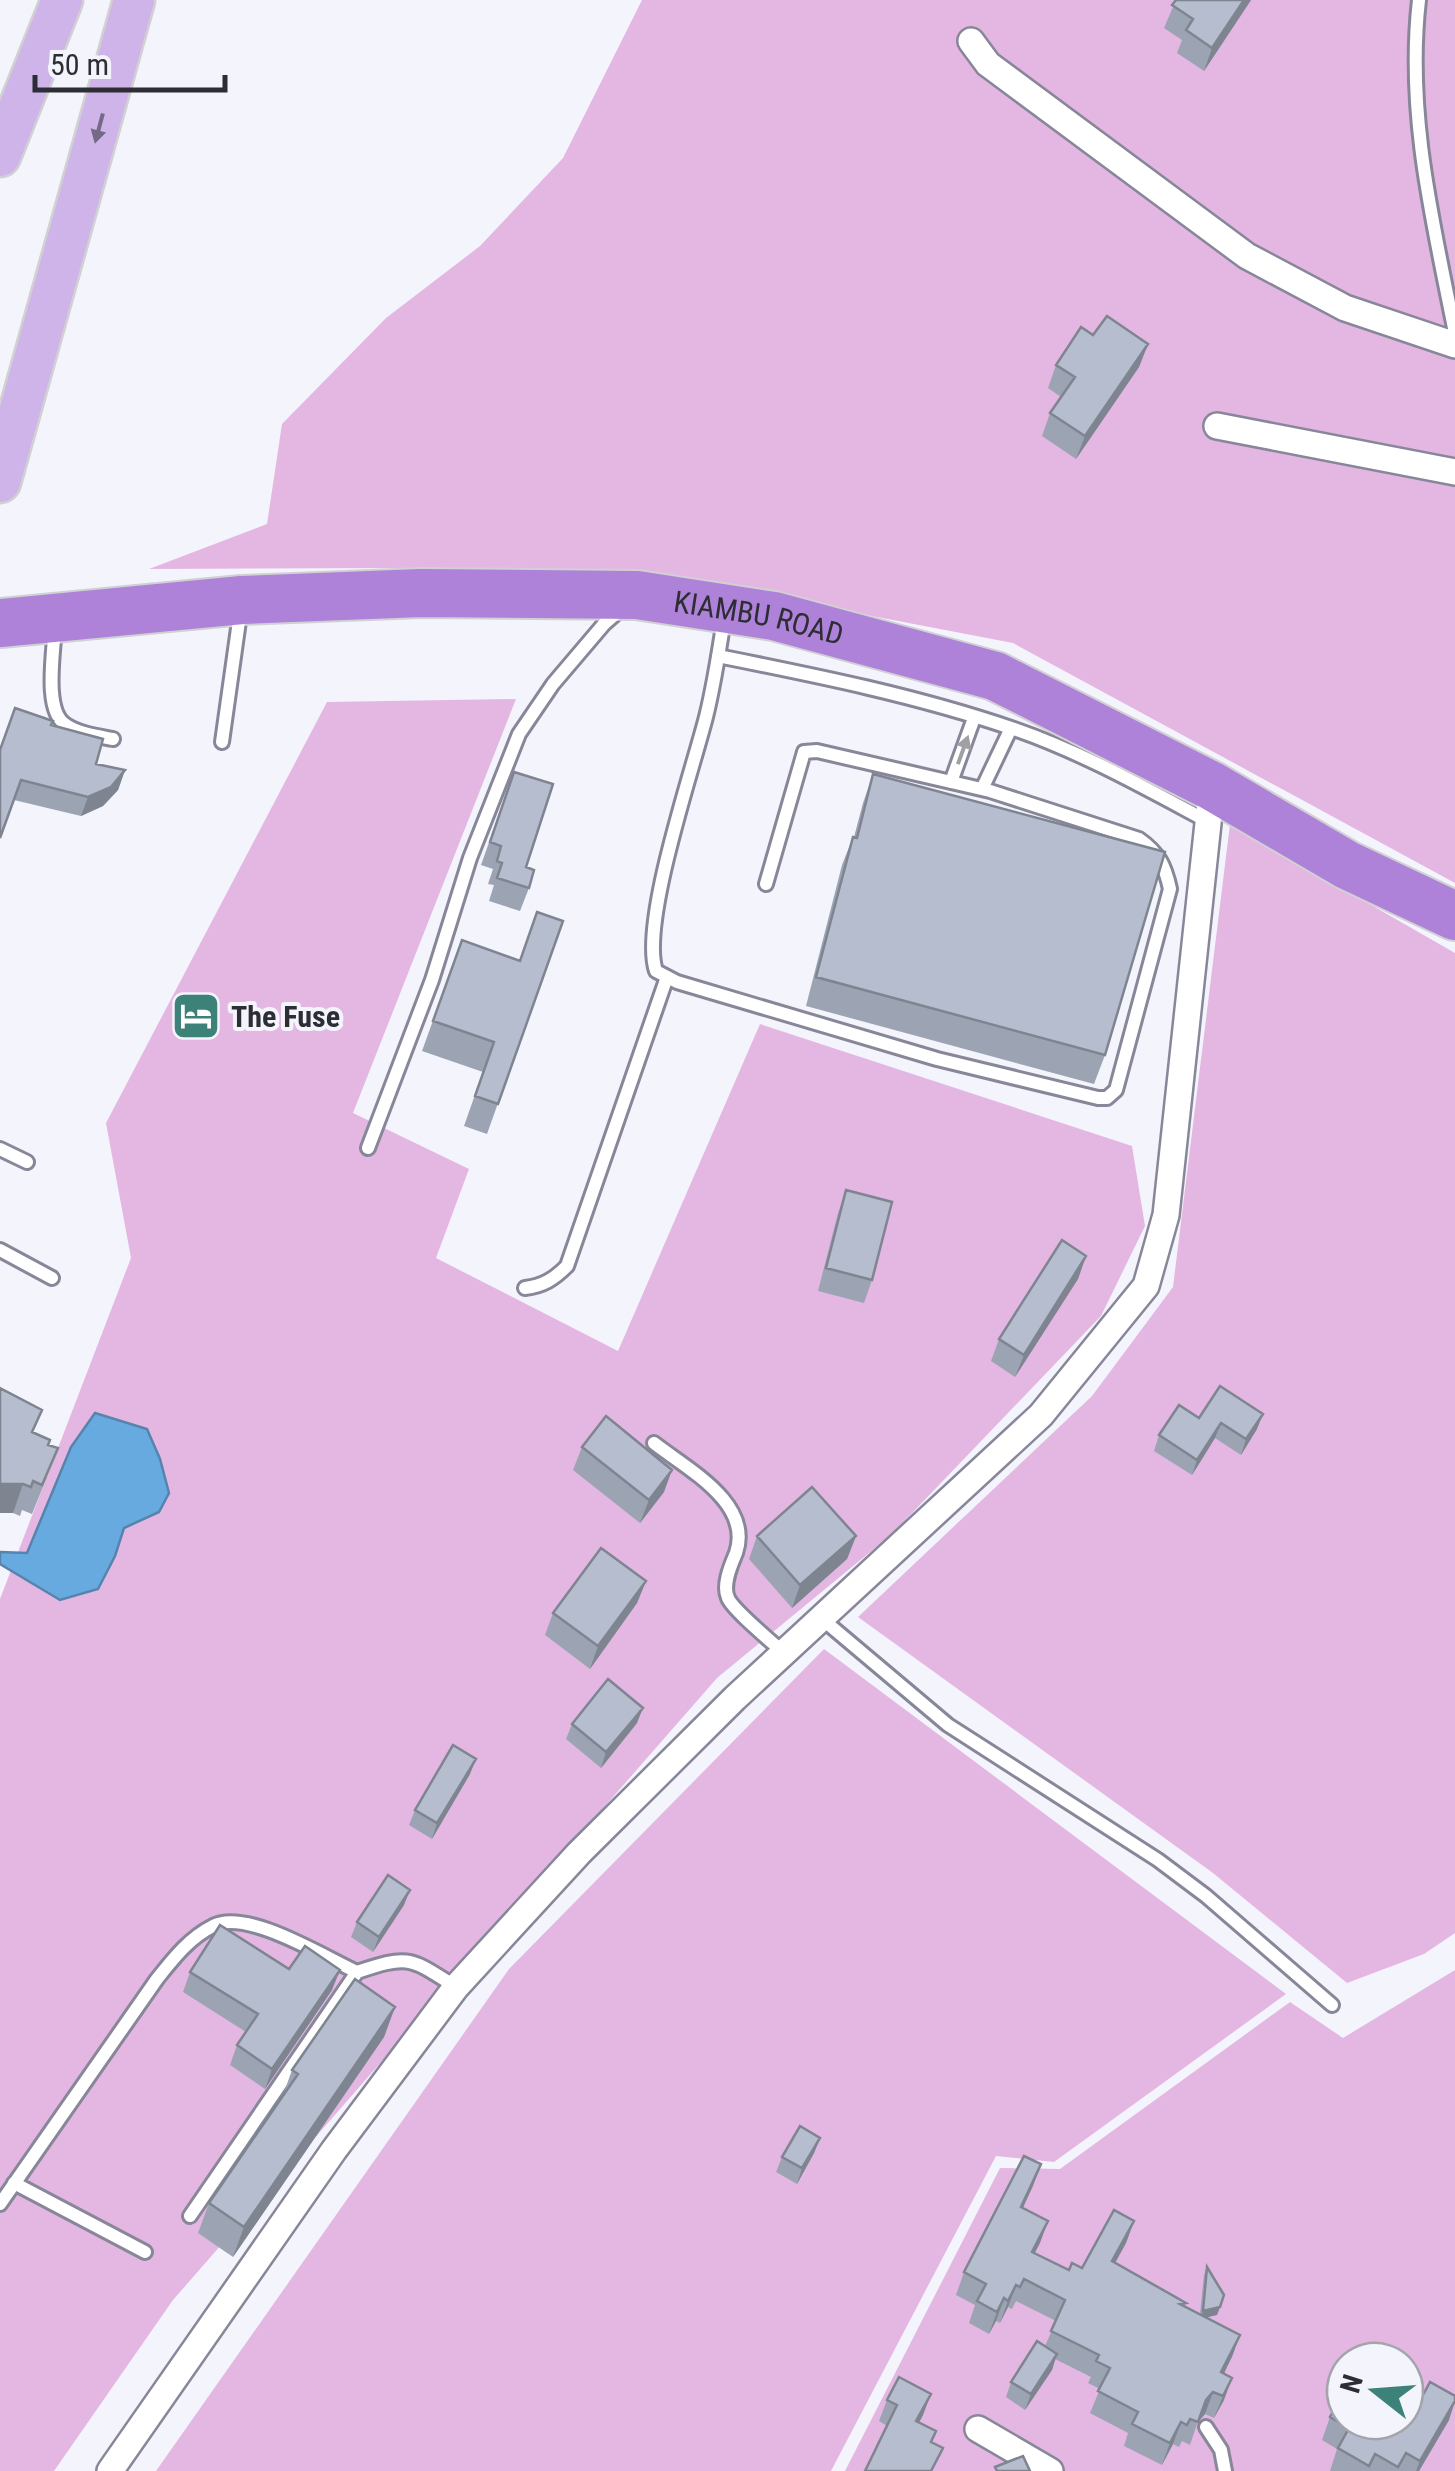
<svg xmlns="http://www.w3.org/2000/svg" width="1455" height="2471" font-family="'Roboto Condensed',sans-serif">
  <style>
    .green { fill: #e4b7e3; fill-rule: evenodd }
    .water { fill: #67aae0; stroke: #5684ad; stroke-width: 2.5 }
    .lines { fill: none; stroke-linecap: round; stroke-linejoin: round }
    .lane-casing { stroke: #878799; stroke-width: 18 }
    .street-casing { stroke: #878799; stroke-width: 30 }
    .primary-casing { stroke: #d1d1d3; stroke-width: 45 }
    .highway-casing { stroke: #d1d1d3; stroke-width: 52 }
    .lane { stroke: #fff; stroke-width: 12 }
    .street { stroke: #fff; stroke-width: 25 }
    .primary { stroke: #ceb4e8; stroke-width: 40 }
    .highway { stroke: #ae82d8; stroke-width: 48 }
    .wall { fill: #9ca3b2 }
    .shaded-wall { fill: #7f8491 }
    .building { fill: #b5bdcf; stroke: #7f8491; stroke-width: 2.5 }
    .oneway { fill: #756a86 }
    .oneway2 { fill: #a0a0a4 }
    .labels { text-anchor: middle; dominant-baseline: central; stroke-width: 8; stroke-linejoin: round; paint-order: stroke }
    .street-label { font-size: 30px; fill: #2d2d35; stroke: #f4f4fc }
    .poi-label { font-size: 30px; font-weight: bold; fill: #2d2d35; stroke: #f4f4fc; text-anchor: start }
  </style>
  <rect width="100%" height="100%" fill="#f4f4fc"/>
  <!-- green -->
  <path class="green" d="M642 0H1455V883L1013 643 825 607 399 568 149 569 267 524 282 424 386 318 480 246 563 158Z
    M516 699 353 1113 469 1169 436 1258 618 1351 760 1024 1132 1146 1145 1226 1101 1316 892 1534 717 1678 173 2300 54 2471H0V1599L131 1258 106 1123 327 702Z
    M1230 824 1455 953V1933L1424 1954 1347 1983 1213 1873 858 1617 1092 1396 1173 1287Z
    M824 1649 1286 1994 1054 2162 996 2156 831 2471H156L509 1969Z
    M1455 1970V2471H845L1000 2168 1060 2169 1290 2002 1343 2038ZM1345 2361H1405V2421H1345Z"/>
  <!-- water -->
  <path class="water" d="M95 1413 147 1429 160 1459 169 1493 159 1512 124 1528 115 1556 98 1589 60 1600 0 1564V1552L27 1553 71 1447Z"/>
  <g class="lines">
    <!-- lane casing -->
    <g class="lane-casing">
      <path id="lane" d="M1419 0C1406 114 1433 222 1455 333
        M724 619C719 652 714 685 706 717 692 772 640 924 656 971L677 982 937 1059 1098 1098H1107L1116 1090 1170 889C1165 866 1159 853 1139 839L990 791 817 751 804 752 766 884
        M55 625C54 651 43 711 66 725 80 734 97 736 113 739
        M718 656C818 676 918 696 1014 729 1081 752 1145 788 1207 821
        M222 742 241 607
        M951 782 974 718
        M982 789 1011 728
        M368 1148 432 980 470 858 519 734 553 684 604 624 620 610
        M0 1149 27 1162
        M0 1250 52 1278
        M525 1288C543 1286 554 1279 567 1266L667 977
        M654 1443C687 1469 753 1503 736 1553 731 1565 722 1585 728 1598 733 1610 772 1642 784 1653
        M821 1618 948 1725 1158 1860 1206 1896 1332 2005
        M14 2183 145 2252
        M0 2204 157 1979C173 1959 189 1938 213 1926 246 1908 324 1957 357 1972 410 1954 410 1958 456 1987
        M190 2216 357 1972
        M1206 2427 1221 2450 1225 2471"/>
    </g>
    <!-- street casing -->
    <g class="street-casing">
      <path id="street" d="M971 41 988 64 1247 256 1345 308 1455 345
        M1217 426 1455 472
        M978 2429 1050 2471
        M110 2471 334 2150 456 1987 579 1853 735 1698 1041 1415 1146 1286 1166 1215 1212 786"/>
    </g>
    <!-- primary casing -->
    <g class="primary-casing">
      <path id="primary" d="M0 156 62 0
        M0 482 134 0"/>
    </g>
    <!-- highway casing -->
    <g class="highway-casing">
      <g id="highway">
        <path id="s1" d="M0 623 242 600 421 593 637 595 774 616 995 676 1212 786 1347 865 1455 916"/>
      </g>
    </g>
    <!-- lane -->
    <use href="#lane" class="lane"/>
    <!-- street -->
    <use href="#street" class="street"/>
    <!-- primary -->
    <use href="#primary" class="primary"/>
    <!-- highway -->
    <use href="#highway" class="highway"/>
  </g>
  <!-- wall -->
  <path class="wall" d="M1176 0H1251L1204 71 1177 53 1182 40 1164 28Z
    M1093 335 1148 344 1139 367 1076 459 1042 436 1050 413 1061 397 1048 388 1056 365Z
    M51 725 96 764 125 770 118 790 103 806 81 816 14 800 0 750Z
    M514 772 529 888 520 911 489 901 494 885 488 884 493 869 481 865Z
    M873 774 1105 1055 1094 1084 806 1006 842 865 853 837H854L863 803Z
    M563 921 487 1134 464 1126 483 1072 422 1051 462 940 519 961Z
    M846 1190 872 1280 864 1303 818 1291 838 1213Z
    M1086 1256 1078 1279 1015 1377 991 1361 999 1339Z
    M0 1388 34 1433 49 1445 47 1477 32 1514 22 1510 20 1516 13 1513H0Z
    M1199 1418 1257 1429 1241 1455 1215 1438 1192 1475 1154 1451 1159 1435Z
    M582 1447 664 1492 640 1523 573 1470Z
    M757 1536H856L847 1559 792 1608 749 1559Z
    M646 1581 637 1603 590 1669 545 1635 553 1613Z
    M637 1723 601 1768 566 1739 572 1724Z
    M470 1774 432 1839 409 1825 415 1810Z
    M404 1905 373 1952 351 1937 357 1922Z
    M289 1969 332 1990 265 2089 230 2065 237 2045 246 2032 183 1992 190 1972Z
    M395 2007 384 2037 233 2257 198 2233 209 2203 283 2095 292 2070Z
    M820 2138 814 2153 797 2184 776 2172 782 2157Z
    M1041 2164 1023 2208 1048 2221 1034 2253 1069 2270 1082 2268 1134 2221 1126 2243 1115 2263 1186 2303 1185 2306 1200 2314 1204 2275 1207 2267 1224 2295 1217 2315 1206 2317 1240 2335 1224 2374V2400L1214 2418 1205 2414 1198 2421 1190 2445 1182 2441 1179 2447 1173 2444 1162 2465 1124 2446 1128 2433 1090 2413 1100 2389 1088 2383 1091 2377 1055 2359 1052 2370 1025 2410 1006 2397 1011 2382 1045 2346 1056 2321 1016 2301 1012 2309 1008 2307 1000 2323 996 2321 989 2334 969 2323 975 2305 956 2295 964 2272Z
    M887 2400 923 2415 919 2423 887 2426 879 2421Z
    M1330 2417 1449 2420 1419 2471H1330L1337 2449 1322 2440Z"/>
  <!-- shaded-wall -->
  <path class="shaded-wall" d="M1244 0H1251L1204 71 1212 48Z
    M1148 344 1139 367 1076 459 1085 436Z
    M125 770 118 790 103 806 81 816 88 797Z
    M1086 1256 1078 1279 1015 1377 1024 1355Z
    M1263 1414 1257 1429 1241 1455 1246 1439Z
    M1221 1423 1215 1438 1192 1475 1197 1460Z
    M672 1470 664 1492 640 1523 649 1500Z
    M0 1484H23L13 1513H0Z
    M856 1536 847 1559 792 1608 800 1585Z
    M646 1581 637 1603 590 1669 598 1646Z
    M643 1708 637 1723 601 1768 606 1752Z
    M476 1759 470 1774 432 1839 437 1823Z
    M410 1890 404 1905 373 1952 379 1937Z
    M340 1970 332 1990 265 2089 272 2069Z
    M395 2007 384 2037 233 2257 244 2227Z
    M820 2138 814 2153 797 2184 802 2168Z
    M1041 2164 1033 2186 1013 2229 1021 2207Z
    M1048 2221 1040 2243 1024 2274 1032 2252Z
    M1134 2221 1126 2243 1104 2283 1112 2261Z
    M1016 2285 1008 2307 1000 2323 1008 2301Z
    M1004 2298 996 2321 989 2334 997 2312Z
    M1220 2307 1217 2315 1200 2319 1203 2311Z
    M1240 2335 1232 2357 1213 2395 1221 2372Z
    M1057 2354 1052 2370 1025 2410 1031 2394Z
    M1232 2378 1224 2400 1214 2418 1223 2396Z
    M1213 2392 1205 2414 1198 2422 1206 2400Z
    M931 2394 923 2415 908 2443 916 2421Z
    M1455 2401 1449 2420 1419 2471H1416L1420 2461Z
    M1181 2422 1173 2444 1162 2465 1170 2443Z"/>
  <!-- building -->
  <path class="building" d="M1176 0H1244L1212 48 1186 30 1193 19 1172 5Z
    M1107 316 1148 344 1085 436 1050 413 1075 377 1056 365 1081 327 1093 335Z
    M15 708 53 721 51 725 103 739 96 764 125 770 111 787 88 797 21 780 0 838V750Z
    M514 772 553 784 526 867 534 870 529 888 497 878 502 863 497 861 501 846 490 842Z
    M873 774 1165 852 1105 1055 816 977 853 837 857 838Z
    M537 912 563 921 498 1104 475 1096 494 1042 433 1021 462 940 520 961Z
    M846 1190 892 1202 872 1280 826 1268Z
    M1062 1240 1086 1256 1024 1355 999 1339Z
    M1220 1386 1263 1414 1246 1439 1221 1423 1197 1460 1159 1435 1179 1405 1199 1418Z
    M0 1388 42 1410 32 1432 50 1440 48 1445 58 1448 42 1485 33 1481 31 1487 23 1484H0Z
    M606 1416 672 1470 649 1500 582 1447Z
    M812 1487 856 1536 800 1585 757 1536Z
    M601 1548 646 1581 598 1646 553 1613Z
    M608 1679 643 1708 606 1752 572 1724Z
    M453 1745 476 1759 437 1823 415 1810Z
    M388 1875 410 1890 379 1937 357 1922Z
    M220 1925 289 1969 305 1946 340 1970 272 2069 237 2045 258 2014 190 1972Z
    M355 1979 395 2007 244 2227 209 2203 298 2074 292 2070Z
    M800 2126 820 2138 802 2168 782 2157Z
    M1024 2156 1041 2164 1021 2207 1048 2221 1032 2252 1069 2270 1072 2263 1082 2268 1114 2210 1134 2221 1112 2261 1186 2303 1180 2304 1240 2335 1221 2372 1232 2378 1223 2396 1213 2392 1206 2400 1198 2422 1190 2419 1187 2425 1181 2422 1170 2443 1132 2424 1138 2412 1098 2391 1110 2368 1096 2361 1099 2355 1051 2331 1065 2300 1024 2279 1020 2287 1016 2285 1008 2301 1004 2298 997 2312 977 2301 986 2284 964 2272Z
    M1207 2267 1224 2295 1220 2307 1203 2311Z
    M1037 2341 1057 2354 1031 2394 1011 2382Z
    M899 2377 931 2394 916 2421 936 2431 931 2442 943 2448 931 2471H865L897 2405 887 2400Z
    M1405 2381 1424 2393 1430 2382 1455 2396V2401L1420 2461 1406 2453 1398 2467 1375 2454 1369 2466 1338 2448 1349 2428 1330 2417 1345 2389V2421H1405Z
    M1023 2456 1030 2471H997L995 2467Z"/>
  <!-- one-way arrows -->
  <defs><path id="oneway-solid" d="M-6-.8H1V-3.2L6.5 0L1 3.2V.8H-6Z" transform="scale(2.5)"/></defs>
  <use class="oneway" href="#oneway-solid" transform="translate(99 128) rotate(105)"/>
  <use class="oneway2" href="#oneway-solid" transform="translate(963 750) rotate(-70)"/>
  <!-- icons -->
  <defs>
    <g id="hotel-square" transform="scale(2.5)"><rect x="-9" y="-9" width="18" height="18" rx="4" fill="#3d8278" stroke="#f4f4fc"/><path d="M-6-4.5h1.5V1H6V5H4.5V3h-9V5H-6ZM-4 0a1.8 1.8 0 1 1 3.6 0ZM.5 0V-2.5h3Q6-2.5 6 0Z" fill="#fff"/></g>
  </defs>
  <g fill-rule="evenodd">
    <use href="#hotel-square" x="196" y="1016"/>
  </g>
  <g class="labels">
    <!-- street labels -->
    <g class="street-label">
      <text stroke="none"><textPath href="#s1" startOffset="762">KIAMBU ROAD</textPath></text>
    </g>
    <!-- poi labels -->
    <g class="poi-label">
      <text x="231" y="1016">The Fuse</text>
    </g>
  </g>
  <!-- north arrow -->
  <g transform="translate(1375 2391) rotate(287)"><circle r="48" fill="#f4f4fc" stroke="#a4a4ac" stroke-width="2.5"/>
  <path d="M0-8L18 38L0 25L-18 38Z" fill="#3d8278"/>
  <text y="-15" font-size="28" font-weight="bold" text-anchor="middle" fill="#2d2d35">N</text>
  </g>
  <!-- scale -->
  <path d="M35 75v15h190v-15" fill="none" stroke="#2d2d35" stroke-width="5"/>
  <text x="50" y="75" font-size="30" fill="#2d2d35" stroke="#f4f4fc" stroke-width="8" paint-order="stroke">50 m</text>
</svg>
